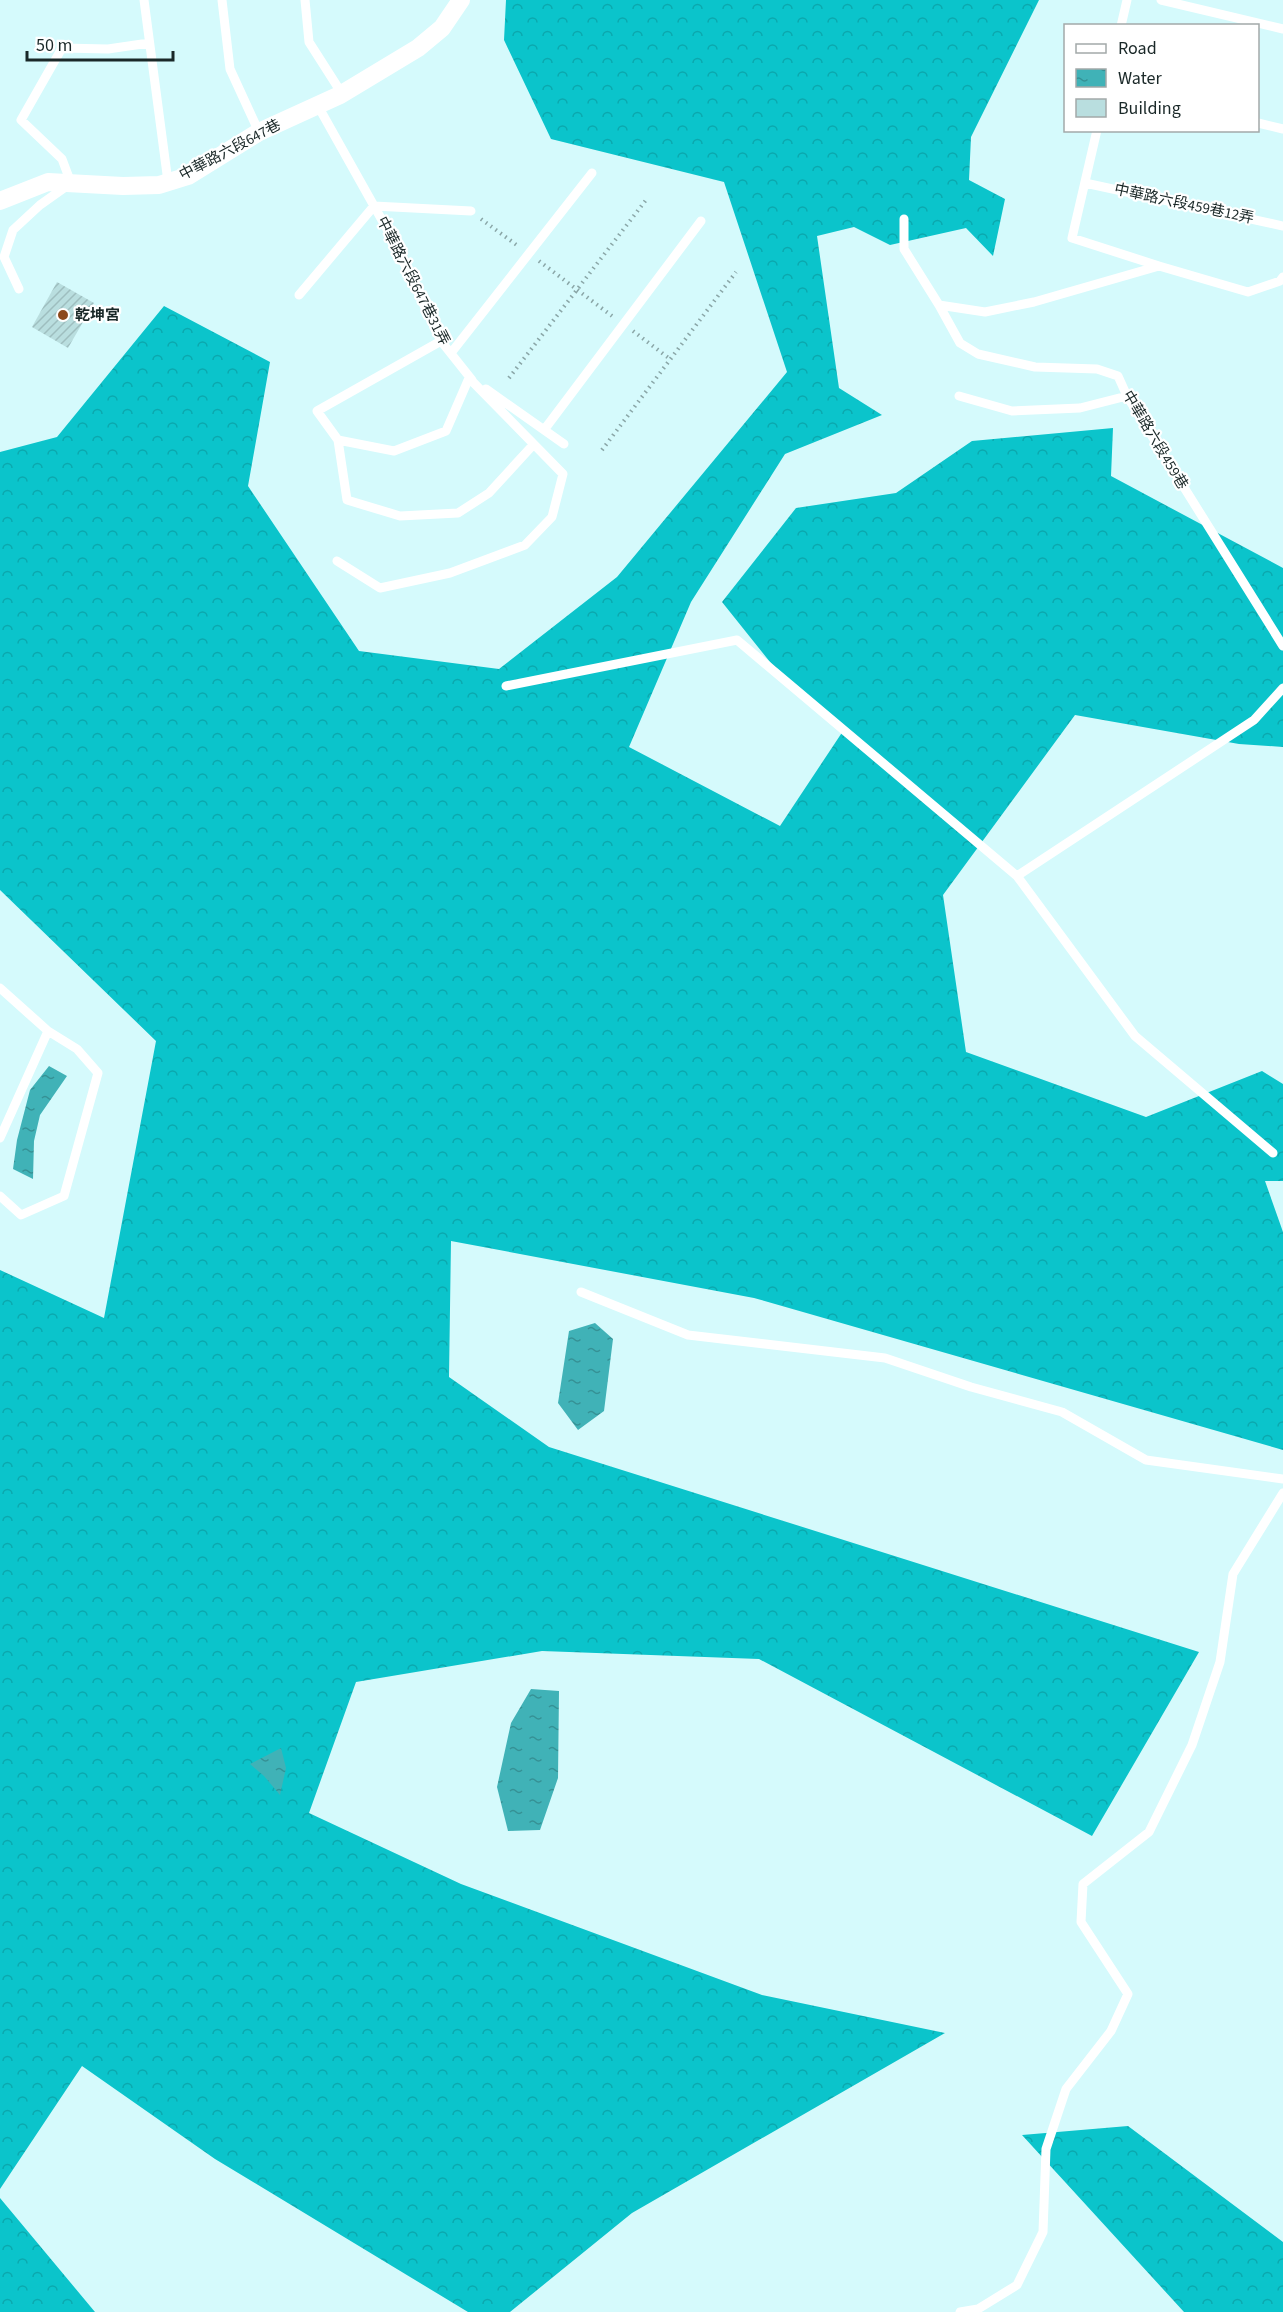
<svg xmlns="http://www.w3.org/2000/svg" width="1283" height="2312" font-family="'Source Sans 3','Noto Sans TC',sans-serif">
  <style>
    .forest { fill: url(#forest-crowns) }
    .water { fill: url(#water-ripples) }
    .building { fill: url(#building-hatch) }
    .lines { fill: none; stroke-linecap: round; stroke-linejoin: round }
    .path { stroke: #8aa6a7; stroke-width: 4; stroke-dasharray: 1.5 4.5; stroke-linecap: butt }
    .lane { stroke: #fff; stroke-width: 9 }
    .street { stroke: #fff; stroke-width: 18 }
    .poi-dot { fill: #8c491b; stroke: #fff; stroke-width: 2 }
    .labels { text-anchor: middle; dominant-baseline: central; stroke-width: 4.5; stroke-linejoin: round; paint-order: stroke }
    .street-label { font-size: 15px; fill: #1a2828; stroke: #fff }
    .poi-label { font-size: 15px; font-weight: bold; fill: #1a2828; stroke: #fff; text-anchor: start }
  </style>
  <defs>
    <pattern id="forest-crowns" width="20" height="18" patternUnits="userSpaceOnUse" patternTransform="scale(1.5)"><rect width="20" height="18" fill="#0bc4cb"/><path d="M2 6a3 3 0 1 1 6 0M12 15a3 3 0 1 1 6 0" fill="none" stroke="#0ba8ae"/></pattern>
    <pattern id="water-ripples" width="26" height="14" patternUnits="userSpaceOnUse" patternTransform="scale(1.5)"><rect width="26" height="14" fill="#40b2b7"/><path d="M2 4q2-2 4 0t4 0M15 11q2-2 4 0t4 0" fill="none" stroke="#359195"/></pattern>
    <pattern id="building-hatch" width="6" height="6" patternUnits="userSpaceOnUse" patternTransform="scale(1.5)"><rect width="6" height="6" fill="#b9dedf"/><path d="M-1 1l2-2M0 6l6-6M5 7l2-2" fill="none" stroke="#9ebebf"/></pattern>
  </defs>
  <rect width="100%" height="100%" fill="#d5fafc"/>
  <!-- forest -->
  <path class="forest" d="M506 0H1039L971 137 969 180 1005 199 993 256 966 228 890 245 854 227 817 236 839 388 882 415 785 454 691 602 629 747 780 826 843 731 786 682 722 602 796 508 896 493 972 441 1113 428 1111 476 1283 568V747L1239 744 1075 715 943 895 966 1052 1146 1117 1262 1071 1283 1084V1181H1265L1283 1232V1450L754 1298 451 1241 449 1377 549 1447 1199 1652 1092 1836 759 1659 542 1651 356 1682 309 1813 461 1884 762 1995 945 2033 632 2213 510 2312H468L215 2159 82 2066 0 2189V1270L104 1318 156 1041 0 890V452L57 437 164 306 270 362 248 486 359 651 499 669 617 577 787 372 724 182 551 139 504 40Z
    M1128 2126 1283 2242V2312H1184L1022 2135Z
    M0 2198 95 2312H0Z"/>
  <!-- water -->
  <path class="water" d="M49 1066 67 1076 40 1115 34 1141 33 1179 13 1169 17 1140 30 1090Z
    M595 1323 613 1339 604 1411 578 1430 558 1403 569 1331Z
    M531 1689 559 1691 558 1778 540 1830 508 1831 497 1787 511 1723Z
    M281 1748 286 1768 280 1795 264 1776 250 1764Z"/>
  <!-- building -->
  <path class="building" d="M57 282 94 303 68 348 32 327Z"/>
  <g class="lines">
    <!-- path -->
    <path class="path" d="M481 219 518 246
      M539 261 612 316
      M633 331 670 359
      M509 378 646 200
      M602 450 736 272"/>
    <!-- lane -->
    <path class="lane" d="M144 0 168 182
      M222 0 230 69 259 132
      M305 0 309 42 339 89 340 95
      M1161 0 1283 29
      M1121 26 1127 0
      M318 106 392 238 441 341 472 380
      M1258 123 1283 129
      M1097 130 1072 238 1159 266
      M1085 183 1283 226
      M904 219V249L939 305
      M1283 277 1280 281 1248 292 1159 266 1034 302 985 312 939 305 960 343 978 354 1035 367 1097 369 1118 376 1127 396 1283 646
      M19 289 4 257 13 230 40 205 71 183 62 159 21 120 62 48 108 49 149 43
      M299 295 374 206 471 211
      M441 341 317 411 338 440 347 500 400 516 458 513 489 493 533 445
      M451 353 592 173
      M486 389 564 444
      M959 396 1012 411 1080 408 1127 396
      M544 430 701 221
      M337 561 380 588 450 573 525 545 552 517 563 474 469 378 446 431 394 451 338 440
      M506 686 737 640 1017 876 1135 1036 1273 1153
      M1017 876 1254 720 1283 688
      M0 988 48 1031 77 1049 98 1073 64 1196 21 1215 0 1196
      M0 1138 48 1031
      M581 1292 688 1335 885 1358 971 1387 1062 1412 1146 1460 1283 1479
      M960 2312 978 2309 1017 2285 1043 2232 1046 2149 1066 2089 1111 2031 1128 1994 1081 1922 1083 1884 1149 1832 1192 1745 1220 1662 1233 1574 1283 1493"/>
    <!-- street -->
    <path class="street" d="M0 201 48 182 123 186 159 185 188 176 259 132 340 95 418 48 442 28 461 0"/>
  </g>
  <!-- markers -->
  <circle class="poi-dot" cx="63" cy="315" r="6"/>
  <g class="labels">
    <!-- street labels -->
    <g class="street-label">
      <text transform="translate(230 150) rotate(-28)">中華路六段647巷</text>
      <text transform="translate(1184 204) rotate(12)">中華路六段459巷12弄</text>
      <text transform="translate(413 281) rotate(63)">中華路六段647巷31弄</text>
      <text transform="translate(1155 440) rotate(59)">中華路六段459巷</text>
    </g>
    <!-- poi labels -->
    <g class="poi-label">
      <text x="75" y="315">乾坤宮</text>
    </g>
  </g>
  <!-- legend -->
  <rect x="1064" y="24" width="195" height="108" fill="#ffffff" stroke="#a3a9a9" stroke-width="1.5"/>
  <rect x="1076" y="44" width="30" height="9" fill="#ffffff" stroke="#a3a9a9" stroke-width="1.5"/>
  <text x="1118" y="54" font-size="18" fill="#1a2828">Road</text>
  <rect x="1076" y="69" width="30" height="18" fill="url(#water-ripples)" stroke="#a3a9a9" stroke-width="1.5"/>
  <text x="1118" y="84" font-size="18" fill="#1a2828">Water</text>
  <rect x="1076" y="99" width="30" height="18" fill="#b9dedf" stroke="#a3a9a9" stroke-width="1.5"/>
  <text x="1118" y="114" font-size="18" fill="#1a2828">Building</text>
  <!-- scale -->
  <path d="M27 51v9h146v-9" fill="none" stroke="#1a2828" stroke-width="3"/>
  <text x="36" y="51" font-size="18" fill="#1a2828" stroke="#ffffff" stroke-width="4.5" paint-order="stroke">50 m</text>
</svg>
